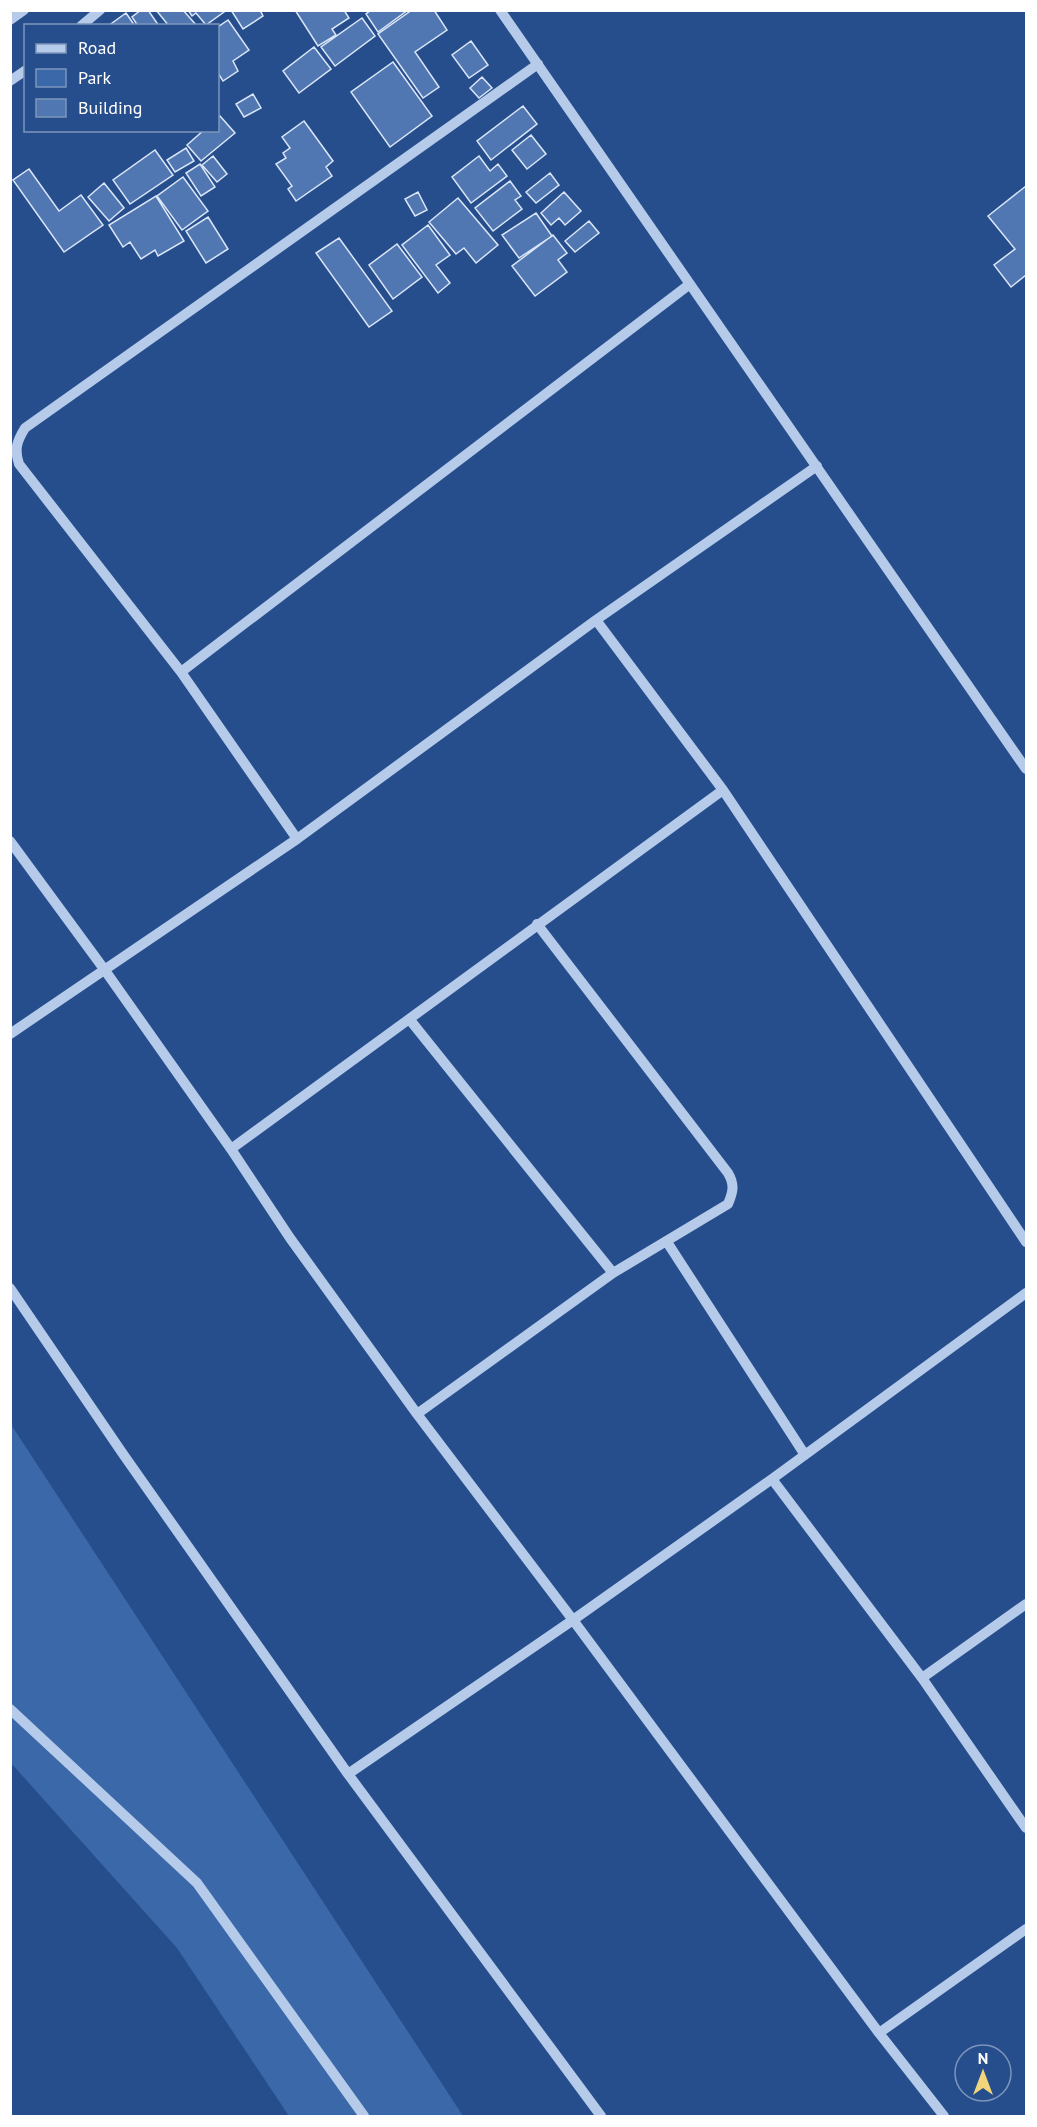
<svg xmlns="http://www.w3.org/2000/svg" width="1037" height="2127" font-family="'PT Sans',sans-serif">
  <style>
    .green { fill: #3b68a8 }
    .building { fill: #5077b2; stroke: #dae6f8; stroke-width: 1.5 }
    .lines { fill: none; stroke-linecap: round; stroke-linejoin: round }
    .minor { stroke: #b6cbea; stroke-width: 10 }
  </style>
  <rect width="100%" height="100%" fill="#274e8c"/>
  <!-- green -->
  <path class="green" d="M10 1423 463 2116H289L177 1948 11 1763Z"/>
  <!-- building -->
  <path class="building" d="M141 10H148L159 26H138L132 17Z
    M156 10H183L197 26H169Z
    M188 10H223L224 12 206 25 196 13 192 16Z
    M231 10H260L263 16 243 29Z
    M295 10H344L349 18 332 29 336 35 318 46Z
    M371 10H408L378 32 366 14Z
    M412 10H434L447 30 415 52 439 87 423 98 378 34Z
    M126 13 135 26H108Z
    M362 18 375 36 335 66 321 47Z
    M228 20 249 50 233 61 238 71 223 81 218 73V27Z
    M471 41 488 65 469 78 452 55Z
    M314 47 331 69 299 93 283 71Z
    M393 62 432 116 390 147 351 92Z
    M482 77 492 88 479 98 470 88Z
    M253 94 261 108 244 117 236 104Z
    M523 106 537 124 491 160 477 141Z
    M220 116 235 133 201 161 187 145 204 130H218V118Z
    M304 121 333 161 326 167 332 176 296 201 288 189 292 186 276 164 286 158 283 153 290 148 282 137Z
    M531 135 546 154 527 169 512 150Z
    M186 148 194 161 175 172 167 160Z
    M155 150 173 175 130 204 113 180Z
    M213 156 227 174 217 182 202 165Z
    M479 156 490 171 498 164 507 176 471 203 452 177Z
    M200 164 215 187 201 196 186 173Z
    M29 169 59 211 81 195 103 225 64 252 13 180Z
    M550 173 559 185 536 203 526 192Z
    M183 177 208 211 182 230 157 196Z
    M510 181 521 196 515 200 522 209 493 231 475 208Z
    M104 183 124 208 109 221 88 197Z
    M1026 186V275L1011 287 994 265 1015 249 988 216Z
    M418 192 427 210 415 216 405 199Z
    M564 192 581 211 565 225 559 218 551 225 541 213Z
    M156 196 184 241 158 256 155 250 141 259 130 242 123 247 109 225Z
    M458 198 498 245 476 263 464 248 456 254 429 222Z
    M536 213 552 236 519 258 502 235Z
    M208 217 228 249 206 263 186 231Z
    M589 221 599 233 575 252 565 241Z
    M428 225 450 255 436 265 450 283 438 293 402 245Z
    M553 235 567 253 558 260 567 272 535 296 512 266Z
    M339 238 392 311 369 327 316 253Z
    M397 244 422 277 393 299 369 265Z"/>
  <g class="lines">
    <!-- minor -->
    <path class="minor" d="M500 10 1026 769
      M10 20 24 10
      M81 26 100 10
      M10 81 26 70
      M596 620 723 790 1026 1242
      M181 672 690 284
      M297 839 181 672 19 464C14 449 17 441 25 428L538 64
      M10 841 104 969 231 1149 290 1238 417 1414 573 1620 879 2033 944 2116
      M410 1020 613 1273
      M10 1034 297 839 596 620 817 466
      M231 1149 723 790
      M667 1242 805 1455
      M10 1288 123 1454 348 1774 601 2116
      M417 1414 613 1273 728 1204C733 1192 735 1185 728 1173L537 924
      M772 1479 922 1678 1026 1828
      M922 1678 1026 1604
      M10 1709 197 1883 364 2116
      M348 1774 573 1620 772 1479 1026 1293
      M879 2033 1026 1929"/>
  </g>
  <!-- border -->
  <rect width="1037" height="2127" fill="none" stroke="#ffffff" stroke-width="24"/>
  <!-- legend -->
  <rect x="24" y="24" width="195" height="108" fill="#274e8c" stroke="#7d95ba" stroke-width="1.5"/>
  <rect x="36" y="44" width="30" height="9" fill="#b6cbea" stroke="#7d95ba" stroke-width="1.5"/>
  <text x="78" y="54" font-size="18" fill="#ffffff">Road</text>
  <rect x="36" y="69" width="30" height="18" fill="#3b68a8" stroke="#7d95ba" stroke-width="1.5"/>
  <text x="78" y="84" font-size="18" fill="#ffffff">Park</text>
  <rect x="36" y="99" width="30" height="18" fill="#5077b2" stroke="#7d95ba" stroke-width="1.5"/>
  <text x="78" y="114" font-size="18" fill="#ffffff">Building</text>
  <!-- north arrow -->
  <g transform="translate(983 2073)"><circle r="28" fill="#274e8c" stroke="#7d95ba" stroke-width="1.5"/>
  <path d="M0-4.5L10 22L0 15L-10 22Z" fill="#f2d57b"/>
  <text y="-9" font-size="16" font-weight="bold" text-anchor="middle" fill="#ffffff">N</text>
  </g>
</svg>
